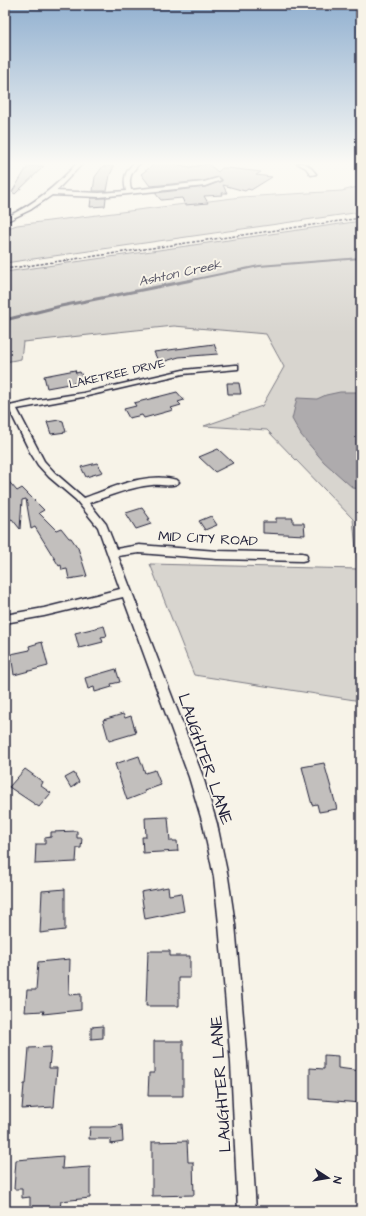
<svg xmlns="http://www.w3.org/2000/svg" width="366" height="1216" font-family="'Architects Daughter',sans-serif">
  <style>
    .green { fill: #d8d5cf; stroke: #7d7c85 }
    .water { fill: #aeabad; stroke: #76747f }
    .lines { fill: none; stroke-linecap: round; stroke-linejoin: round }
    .stream-far1 { stroke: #76747f; stroke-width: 2 }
    .stream { stroke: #76747f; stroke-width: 3 }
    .building { fill: #c2bfbd; stroke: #22223b }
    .minor-casing { stroke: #22223b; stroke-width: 3 }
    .minor { fill: #f7f3e8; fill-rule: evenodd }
    .rail { stroke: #22223b; stroke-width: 1.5; stroke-dasharray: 3 1.5; stroke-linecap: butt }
    .labels { text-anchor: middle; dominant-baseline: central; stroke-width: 4; stroke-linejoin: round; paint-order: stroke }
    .far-street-label { font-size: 12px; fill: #22223b; stroke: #f7f3e8 }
    .far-water-label { font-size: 13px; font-style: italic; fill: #535263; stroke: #f7f3e8 }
    .street-label { font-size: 14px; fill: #22223b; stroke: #f7f3e8 }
    .near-street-label { font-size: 17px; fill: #22223b; stroke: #f7f3e8 }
  </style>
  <rect width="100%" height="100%" fill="#f7f3e8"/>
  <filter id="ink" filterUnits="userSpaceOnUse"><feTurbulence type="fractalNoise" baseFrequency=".025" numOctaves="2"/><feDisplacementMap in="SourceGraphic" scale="8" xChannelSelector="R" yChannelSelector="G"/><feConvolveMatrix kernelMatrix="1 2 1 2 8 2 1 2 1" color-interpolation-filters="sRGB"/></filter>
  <g filter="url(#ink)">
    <!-- green -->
    <path class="green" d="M361 186V212L5 263V229L17 225 241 197 342 191Z
      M361 221V701L194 675 150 564 358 569 353 519 267 430 204 426 262 406 284 367 266 334 174 326 23 342 21 359 5 362V272Z"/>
    <!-- water -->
    <path class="water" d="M340 392H361V489L353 488 324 462 301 435 292 419 297 398 317 399 326 395Z"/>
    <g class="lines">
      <!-- stream-far1 -->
      <path class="stream-far1" d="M187 281 259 266 361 258"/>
      <!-- stream -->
      <path class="stream" d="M5 320 61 306 192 280"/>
    </g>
    <!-- building -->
    <path class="building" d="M156 163H167L191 167 208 164 218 172 222 168H228L261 172 256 175 272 177 251 190 248 189 245 191 223 185 227 193H222L223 195 204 196 208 203 185 205 182 198 161 200 155 193 205 187 222 181V180L218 177 204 181 150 186 141 174Z
      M28 166H44L15 194 12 192Z
      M103 166H114L110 175 107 191H93L95 177Z
      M91 198H106L105 206 90 207Z
      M214 344 218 354 179 357 159 363 154 352Z
      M75 370 76 373 80 372 85 381 47 388 44 376Z
      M227 383H239L241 394H228Z
      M177 392 184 400 178 402 181 405 171 408 173 410 144 418 142 415 129 418 124 409 136 406 134 403Z
      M59 420 63 421 66 432 51 434 47 422Z
      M218 449 233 463 215 472 199 457Z
      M97 463 103 472 86 477 81 467Z
      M5 477 17 491 22 488 44 510 39 513 56 530 61 528 69 538H71L78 548 87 576 69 579 67 569 62 570 61 565 59 566 35 527 31 529 26 499 22 500 20 529 12 519 5 522Z
      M142 508 150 519H148L151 524 136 529 126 513Z
      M211 516 217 525 205 530 199 521Z
      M276 518H293V523H304L305 535 263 533V522H276Z
      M104 626 107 636 101 637 103 642 79 648 75 633Z
      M42 642 48 666 14 675 11 654 30 650 29 646Z
      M116 669 120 682 111 684 112 687 95 692 94 687 88 689 85 678Z
      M123 714 125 718 131 716 136 733 109 741 103 720Z
      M139 756 145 773 155 770 161 785 144 791 145 793 127 800 115 764Z
      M324 763 337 809 319 812 317 804 312 805 302 767Z
      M25 769 43 782 41 786 51 793 39 807 9 787Z
      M74 773 79 782 71 788 65 778Z
      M168 817 170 841H177L178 851 143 853 142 837H146L145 818Z
      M77 831V838H82L81 848H77L76 862 35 864 36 844H45V838L51 837V832Z
      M168 887 169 895 181 893 184 911 145 919 141 892Z
      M65 889V930L40 933 42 891Z
      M148 951H170V956H190V978H179V1006H146Z
      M70 959 69 995 81 994V1010L43 1014 44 1011 25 1012 27 990H36L38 962Z
      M103 1026V1038L91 1039V1027Z
      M154 1041H183V1096H148L149 1073H154Z
      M51 1047 49 1068H57L54 1107 22 1109 24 1084H26L29 1048Z
      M324 1055 338 1056V1068L361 1071V1103L310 1099V1068L324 1069Z
      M122 1125 123 1142 111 1144V1139H89L90 1127H112Z
      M187 1141 188 1162H193L194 1195 152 1196V1142Z
      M63 1156 62 1169 90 1167V1198L61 1201 60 1208 30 1210V1197L22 1198V1189H14L16 1160Z"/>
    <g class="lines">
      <!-- minor casing -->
      <g class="minor-casing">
        <path id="minor" d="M7 163H13L5 172V166Z
          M77 163H83L56 191 99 193 126 191C123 179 125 171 134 163H140C131 172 128 178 131 190L204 182 218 178 221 180 205 186 99 197 52 195 30 210 5 222V218C34 204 56 187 77 163Z
          M297 163C307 163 310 166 316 174L311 175 306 168Z
          M235 365H238V369L183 374 83 397 17 409 44 461 55 473 84 498C112 488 147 471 177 480L179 482C174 488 159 484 152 485 130 487 109 496 89 503L106 524 116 549 139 545 217 551 302 553 306 554 307 557 306 560 302 561 217 559 139 553 118 556 203 777 217 824 228 877 235 924 247 1063 256 1211H238L231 1063 219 924 214 877 203 824 189 777 123 597 44 616 5 623V615L44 608 120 589 98 527 76 500 49 477 38 465 30 452 10 411H5V407L32 401 83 393 183 370Z"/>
      </g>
      <!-- minor -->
      <use href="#minor" class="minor"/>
      <!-- rail -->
      <path class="rail" d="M5 269 361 218"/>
    </g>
  </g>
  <!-- sky -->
  <linearGradient id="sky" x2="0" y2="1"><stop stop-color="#91b0d0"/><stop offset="0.49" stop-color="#fbfaf5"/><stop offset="1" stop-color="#fbfaf5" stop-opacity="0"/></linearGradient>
  <rect width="366" height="333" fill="url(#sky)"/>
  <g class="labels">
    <!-- far-street labels -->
    <g class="far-street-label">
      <text transform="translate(117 374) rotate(-13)">LAKETREE DRIVE</text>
    </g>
    <!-- far-water labels -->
    <g class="far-water-label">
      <text transform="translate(180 273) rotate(-12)">Ashton Creek</text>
    </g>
    <!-- street labels -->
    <g class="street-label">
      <text transform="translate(208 539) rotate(3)">MID CITY ROAD</text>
    </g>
    <!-- near-street labels -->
    <g class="near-street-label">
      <text transform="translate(205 759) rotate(71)">LAUGHTER LANE</text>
      <text transform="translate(221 1084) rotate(-94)">LAUGHTER LANE</text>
    </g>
  </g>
  <!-- margin -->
  <rect width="366" height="1216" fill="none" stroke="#f7f3e8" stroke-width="20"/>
  <rect x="10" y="10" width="346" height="1196" fill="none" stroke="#22223b" stroke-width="1.5" filter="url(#ink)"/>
  <!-- north arrow -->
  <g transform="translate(328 1178) rotate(102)" stroke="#f7f3e8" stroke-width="3" paint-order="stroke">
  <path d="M0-3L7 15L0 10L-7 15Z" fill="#22223b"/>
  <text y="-6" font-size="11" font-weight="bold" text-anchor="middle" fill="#22223b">N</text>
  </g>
</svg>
